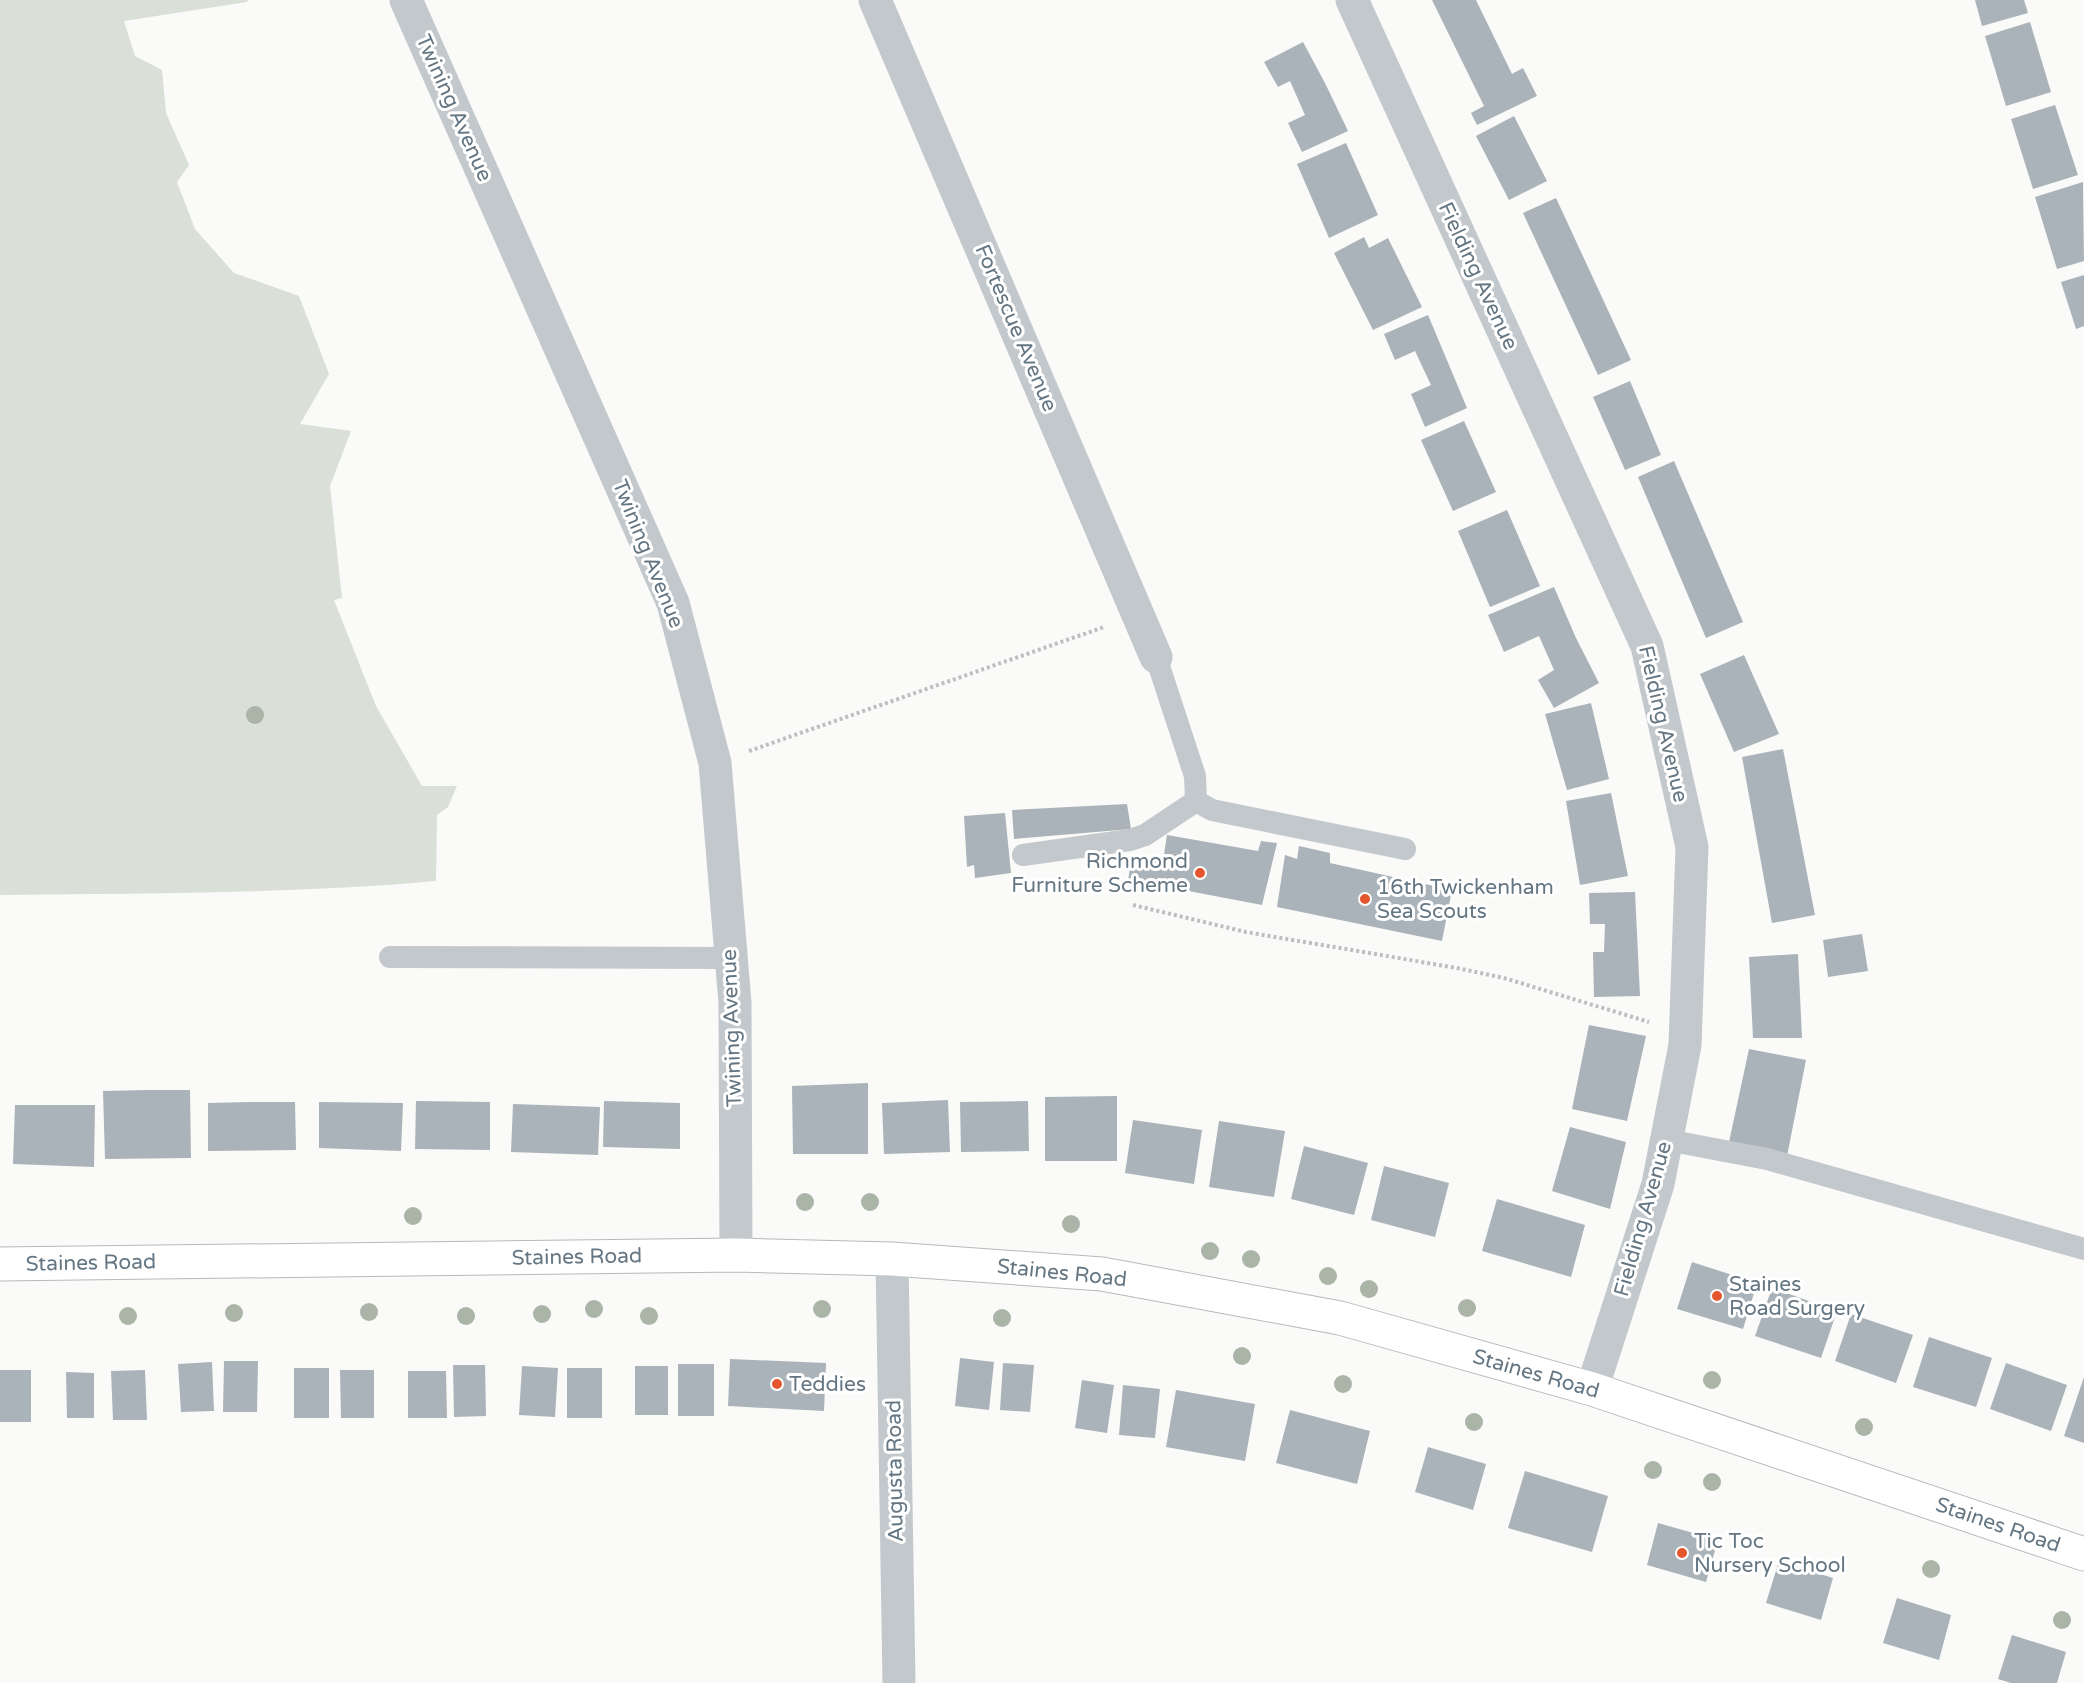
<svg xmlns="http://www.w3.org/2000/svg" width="2084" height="1683" font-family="'Varela Round',sans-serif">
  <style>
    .green { fill: #dadfd7 }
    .building { fill: #aab3b9 }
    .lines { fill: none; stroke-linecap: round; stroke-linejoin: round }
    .primary-casing { stroke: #b5babe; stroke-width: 35 }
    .path { stroke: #bbbfc2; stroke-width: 4; stroke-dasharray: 3 3; stroke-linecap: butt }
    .service { stroke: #c3c8cc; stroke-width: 22 }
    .minor { stroke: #c3c8cc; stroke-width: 33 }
    .primary { stroke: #fff; stroke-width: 33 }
    .tree { fill: #aab4a7 }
    .poi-dot { fill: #e4572e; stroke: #fff; stroke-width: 2 }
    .labels { text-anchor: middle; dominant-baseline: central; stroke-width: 6; stroke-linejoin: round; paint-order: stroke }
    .street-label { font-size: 21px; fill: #657683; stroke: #fff }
    .poi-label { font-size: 21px; fill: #657683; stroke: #fff; text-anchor: start }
  </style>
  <rect width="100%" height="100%" fill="#fafaf8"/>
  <!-- green -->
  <path class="green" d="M0 0H248L247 2 124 21 135 56 162 70 166 113 189 165 177 182 195 229 234 273 299 296 329 374 300 424 351 431 330 486 342 598 334 600 376 706 422 786H457L448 807 437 815 436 881C291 894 146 893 0 895Z"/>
  <!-- building -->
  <path class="building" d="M1432 0H1476L1512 74 1523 68 1537 96 1477 125 1471 113 1484 106Z
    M1975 0H2024L2028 13 1982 26Z
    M2030 22 2051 92 2006 106 1985 36Z
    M1303 42 1325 83 1348 131 1302 152 1288 123 1305 115 1290 81 1278 87 1264 62Z
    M2055 105 2078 175 2033 189 2011 119Z
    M1514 116 1547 181 1509 200 1476 136Z
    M1346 143 1378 215 1329 238 1297 164Z
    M2083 182 2084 261 2057 269 2035 197Z
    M1556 198 1631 360 1598 375 1523 213Z
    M1364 237 1369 248 1388 238 1422 307 1373 330 1334 253Z
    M2084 275V326L2076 329 2061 282Z
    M1428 315 1467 408 1425 427 1411 394 1431 385 1415 351 1395 360 1384 334Z
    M1630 381 1661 455 1625 470 1593 397Z
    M1464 421 1496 492 1453 511 1421 440Z
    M1674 461 1743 622 1706 638 1638 477Z
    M1507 510 1540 586 1490 607 1458 531Z
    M1554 587 1576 638 1599 683 1554 708 1538 680 1554 670 1539 636 1504 652 1488 615Z
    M1744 655 1779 734 1734 752 1700 674Z
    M1591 703 1609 779 1567 790 1545 714Z
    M1783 749 1815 915 1772 923 1742 757Z
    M1611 793 1628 876 1580 885 1566 801Z
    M1127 804 1131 829 1014 839 1012 810Z
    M1005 813 1011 873 975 878 974 865 967 867 964 816Z
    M1167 835 1258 851 1261 841 1277 843 1262 905 1157 885 1155 891 1127 886 1132 857 1163 861Z
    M1299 846 1330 853V863L1452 890 1442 941 1277 907 1285 855 1297 859Z
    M1635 892 1640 996 1594 997 1593 952H1604L1605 924H1590L1589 893Z
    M1862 934 1868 971 1828 977 1823 940Z
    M1798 954 1802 1038H1753L1749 957Z
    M1589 1025 1646 1036 1627 1121 1572 1109Z
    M1749 1049 1806 1060 1787 1156 1729 1142Z
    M868 1083V1154H793L792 1086Z
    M147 1090H190L191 1158 105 1159 103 1091Z
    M1117 1096V1161H1045V1097Z
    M948 1100 950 1152 884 1154 882 1103Z
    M416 1101 490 1102V1150L415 1149Z
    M604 1101 680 1103V1149L603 1147Z
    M1028 1101 1029 1151 961 1152 960 1102Z
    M250 1102H295L296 1150 208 1151V1103Z
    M319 1102 403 1103 401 1151 319 1148Z
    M513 1104 600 1107 598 1155 511 1152Z
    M15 1105H95L94 1167 13 1164Z
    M1133 1120 1202 1130 1194 1184 1125 1173Z
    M1219 1121 1285 1131 1274 1197 1209 1187Z
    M1570 1127 1626 1142 1610 1209 1552 1191Z
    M1304 1146 1368 1163 1354 1215 1291 1199Z
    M1384 1166 1449 1183 1435 1237 1371 1220Z
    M1497 1199 1585 1225 1571 1277 1482 1251Z
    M1692 1262 1757 1283 1743 1329 1677 1309Z
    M1772 1288 1837 1311 1821 1358 1755 1336Z
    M1851 1314 1913 1335 1896 1383 1835 1361Z
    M1929 1337 1992 1358 1976 1407 1913 1387Z
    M960 1358 994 1362 989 1410 955 1406Z
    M730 1359 826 1363 824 1411 728 1406Z
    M224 1361H258L257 1412H223Z
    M212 1362 214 1411 181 1412 178 1364Z
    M1003 1363 1034 1365 1030 1412 1000 1410Z
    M2006 1363 2067 1385 2051 1431 1990 1409Z
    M678 1364H714V1416H678Z
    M453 1365H485L486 1416 454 1417Z
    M522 1366 558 1368 555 1417 519 1415Z
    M635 1366H668V1415H635Z
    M294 1368H329V1418H294Z
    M567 1368H602V1418H567Z
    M0 1370H31V1422H0Z
    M145 1370 147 1420H113L111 1371Z
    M340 1370H374V1418H341Z
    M408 1371H446L447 1418H408Z
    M66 1372 94 1373V1418H67Z
    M2084 1377V1443L2064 1436Z
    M1082 1380 1114 1385 1107 1433 1075 1428Z
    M1123 1385 1160 1389 1155 1438 1119 1435Z
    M1176 1390 1255 1404 1245 1461 1166 1447Z
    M1290 1410 1370 1431 1357 1484 1276 1463Z
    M1428 1447 1486 1464 1473 1510 1415 1492Z
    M1525 1471 1608 1496 1592 1552 1508 1528Z
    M1658 1523 1718 1540 1706 1582 1647 1565Z
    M1779 1561 1833 1578 1821 1620 1766 1603Z
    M1897 1598 1951 1615 1939 1660 1883 1643Z
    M2012 1635 2066 1652 2057 1683H2011L1998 1679Z"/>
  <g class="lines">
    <!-- primary casing -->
    <g class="primary-casing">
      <path id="primary" d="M0 1264 736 1255 892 1259 1102 1274 1340 1318 1592 1389 2084 1554"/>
    </g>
    <!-- path -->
    <path class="path" d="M749 751 1104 627
      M1133 905 1246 932 1457 968 1504 978 1649 1022"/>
    <!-- service -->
    <path class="service" d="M1156 657 1195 776 1196 801 1212 810 1405 849
      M1023 855 1130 840 1145 835 1196 801
      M390 957 731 958
      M1667 1140 1767 1159 2084 1249"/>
    <!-- minor -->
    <path class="minor" d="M406 0 673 603 715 763 735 1003 736 1255
      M875 0 1156 657
      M1352 0 1647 646 1692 847 1685 1045 1658 1184 1592 1389
      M892 1259 899 1683"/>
    <!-- primary -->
    <use href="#primary" class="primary"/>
  </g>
  <!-- trees -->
  <g class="tree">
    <circle cx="255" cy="715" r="9"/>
    <circle cx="805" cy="1202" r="9"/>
    <circle cx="870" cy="1202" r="9"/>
    <circle cx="413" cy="1216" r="9"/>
    <circle cx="1071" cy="1224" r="9"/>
    <circle cx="1210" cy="1251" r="9"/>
    <circle cx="1251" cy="1259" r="9"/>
    <circle cx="1328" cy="1276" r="9"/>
    <circle cx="1369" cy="1289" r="9"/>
    <circle cx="1467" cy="1308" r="9"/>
    <circle cx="594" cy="1309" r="9"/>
    <circle cx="822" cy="1309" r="9"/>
    <circle cx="369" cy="1312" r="9"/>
    <circle cx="234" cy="1313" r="9"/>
    <circle cx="542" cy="1314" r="9"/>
    <circle cx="128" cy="1316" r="9"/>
    <circle cx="466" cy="1316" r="9"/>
    <circle cx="649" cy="1316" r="9"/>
    <circle cx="1002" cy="1318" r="9"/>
    <circle cx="1242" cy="1356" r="9"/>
    <circle cx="1712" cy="1380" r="9"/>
    <circle cx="1343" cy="1384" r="9"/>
    <circle cx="1474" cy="1422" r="9"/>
    <circle cx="1864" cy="1427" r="9"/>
    <circle cx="1653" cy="1470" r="9"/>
    <circle cx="1712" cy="1482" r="9"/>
    <circle cx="1931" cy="1569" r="9"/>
    <circle cx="2062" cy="1620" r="9"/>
  </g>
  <!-- markers -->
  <g class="poi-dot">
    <circle cx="1200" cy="873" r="6"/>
    <circle cx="1365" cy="899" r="6"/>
    <circle cx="1717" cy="1296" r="6"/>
    <circle cx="777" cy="1384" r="6"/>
    <circle cx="1682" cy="1553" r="6"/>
  </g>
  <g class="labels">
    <!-- street labels -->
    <g class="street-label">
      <text transform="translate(454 108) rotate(66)">Twining Avenue</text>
      <text transform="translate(1478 276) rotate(65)">Fielding Avenue</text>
      <text transform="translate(1016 328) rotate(67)">Fortescue Avenue</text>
      <text transform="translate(648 554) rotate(68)">Twining Avenue</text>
      <text transform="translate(1663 724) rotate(77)">Fielding Avenue</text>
      <text transform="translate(732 1028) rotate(-92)">Twining Avenue</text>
      <text transform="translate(1643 1219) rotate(-74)">Fielding Avenue</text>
      <text transform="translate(577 1257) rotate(-1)">Staines Road</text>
      <text transform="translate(91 1263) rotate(-1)">Staines Road</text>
      <text transform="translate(1062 1273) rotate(6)">Staines Road</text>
      <text transform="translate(1536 1374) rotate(16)">Staines Road</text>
      <text transform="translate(895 1471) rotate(-91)">Augusta Road</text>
      <text transform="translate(1998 1525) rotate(19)">Staines Road</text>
    </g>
    <!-- poi labels -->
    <g class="poi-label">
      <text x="1188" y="861" text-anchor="end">Richmond<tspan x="1188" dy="24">Furniture Scheme</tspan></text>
      <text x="1377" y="887">16th Twickenham<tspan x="1377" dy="24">Sea Scouts</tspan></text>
      <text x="1729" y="1284">Staines<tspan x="1729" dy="24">Road Surgery</tspan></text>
      <text x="789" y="1384">Teddies</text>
      <text x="1694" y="1541">Tic Toc<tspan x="1694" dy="24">Nursery School</tspan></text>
    </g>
  </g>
</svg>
